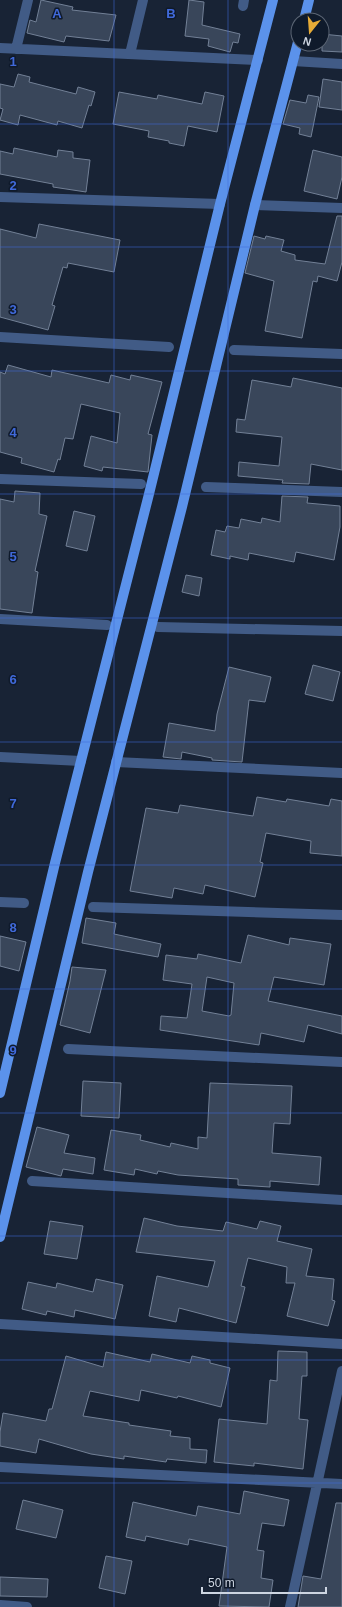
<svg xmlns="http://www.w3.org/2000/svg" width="342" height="1607" font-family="Arial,sans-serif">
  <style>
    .building { fill: #39465a; stroke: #728096; fill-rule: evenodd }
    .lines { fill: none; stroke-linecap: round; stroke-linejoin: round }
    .minor { stroke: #415b86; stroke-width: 10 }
    .major { stroke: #5b92eb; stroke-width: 10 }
    .grid { fill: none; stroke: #4069da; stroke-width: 1; stroke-opacity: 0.55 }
    .grid-label { font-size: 13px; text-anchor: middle; font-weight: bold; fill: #4069da; stroke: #0f1a2b; stroke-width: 3; stroke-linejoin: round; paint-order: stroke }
  </style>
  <rect width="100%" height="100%" fill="#182335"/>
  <!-- building -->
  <path class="building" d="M41 0 73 7 72 10 116 15 109 41 66 36 64 42 27 33 30 20 36 22Z
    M189 0 204 2 202 25 240 34 238 43 233 42 230 52 208 46 209 39 185 36Z
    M322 34 342 36V52L322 51Z
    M18 74 30 77 29 82 76 94 78 87 95 92 91 106 89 105 82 128 58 121 57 125 20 115 18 125 0 120 3 109 0 108V84L14 87Z
    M323 79 342 82V110L319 107Z
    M119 92 157 99 158 95 202 104 205 92 224 96 217 132 188 126 184 146 169 143V141L148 137 149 131 113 124Z
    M308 95 319 97 311 137 299 134 300 128 283 124 290 100 306 103Z
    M14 148 57 157 58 150 73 152V158L90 160 86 192 53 187V184L0 174V151L13 154Z
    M313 150 342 157V177L337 199 304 191Z
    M337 216H342V262L337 281 318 276 317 282 313 281 302 338 265 331 274 281 245 273 254 236 265 239 266 236 284 240 281 251 295 255V260L325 264Z
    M39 224 120 240 114 272 68 263 67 268 63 267 52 305 55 306 48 330 0 317V229L36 238Z
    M8 365 51 377 52 370 109 383 111 375 130 380 131 375 162 382 148 434 152 435 148 472 103 467 102 471 84 466 91 436 117 443 120 413 81 404 73 439 65 438 60 460 58 459 54 472 21 463 22 458 0 452V372L5 374Z
    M293 378 342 388V470L311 464 309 484 282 483 283 480 238 476 239 462 279 466 282 437 236 432 237 419 245 420 252 380 291 387Z
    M15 491 40 493 39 514 47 516 35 571 38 572 32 613 0 609V499L14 502Z
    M282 496 308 497 307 503 340 506V527L334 560 296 552 294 562 249 553 248 560 230 556V559L211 555 216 530 225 532 227 526 239 528 241 519 261 523 262 518 280 522Z
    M74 511 95 516 87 551 66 546Z
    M186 575 202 578 199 596 182 592Z
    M313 665 340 672 333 701 305 694Z
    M229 667 271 677 265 702 249 700 242 762 212 760V758L182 752 181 759 163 757 169 723 215 731 217 714Z
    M257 797 286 802 287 799 329 806 331 799 342 801V856L310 853 311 841 266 833 260 862 263 863 255 897 205 885 203 894 174 888 172 898 130 891 146 808 178 813 180 805 253 816Z
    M86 918 116 923 114 934 161 944 158 957 82 943Z
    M248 935 289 945 290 938 331 944 324 985 274 977 268 1001 342 1016V1034L308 1025 304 1042 261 1033 259 1045 160 1030 161 1016 187 1018 192 984 163 980 166 955 197 959 198 954 241 963ZM207 977 234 983 231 1015 229 1016 202 1011Z
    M0 936 26 942 19 971 0 966Z
    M72 967 106 970 90 1033 60 1025 70 981Z
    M83 1081 121 1083 119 1118 81 1116Z
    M210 1083 292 1086 290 1124 274 1123 272 1153 321 1157 319 1185 270 1181V1187L238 1185V1179L178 1175 158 1171 157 1174 135 1169 134 1175 104 1170 111 1130 141 1135 140 1140 170 1147 171 1143 198 1149V1137L207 1138Z
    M37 1127 69 1135 64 1153 95 1158 93 1174 63 1169 61 1176 26 1167Z
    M144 1218 177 1226 223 1231 226 1222 257 1229 260 1221 281 1226 277 1241 312 1249 306 1276 334 1279 332 1300 335 1301 328 1326 287 1316 295 1283H286L287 1267 248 1258 241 1286 245 1287 236 1323 179 1308 176 1322 149 1316 157 1276 208 1287 215 1261 136 1252Z
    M50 1221 83 1226 77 1259 44 1254Z
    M96 1279 123 1285 115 1319 75 1310 74 1317 47 1311 46 1315 22 1309 28 1282 56 1288 57 1283 93 1292Z
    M278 1351 307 1352V1376H302L299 1419 308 1420 303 1469 254 1463V1466L214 1462 219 1419 267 1424 270 1380 277 1381Z
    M106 1352 150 1362 152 1354 190 1363 192 1356 210 1360V1363L230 1368 221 1407 178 1396 177 1398 141 1390 139 1401 90 1391 83 1416 129 1423V1425L171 1431 170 1436 190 1438V1449L207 1450 206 1463 167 1459 166 1462 124 1456V1459L91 1454 39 1439 36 1453 0 1446V1432L3 1413 46 1421 49 1409H52L66 1356 103 1367Z
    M244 1491 289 1500 284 1526 262 1523 257 1550 264 1551 261 1578 273 1580 269 1607 219 1606 227 1547 189 1539 188 1545 146 1536 145 1541 126 1537 133 1502 196 1516 198 1506 240 1514Z
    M23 1500 63 1510 56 1538 16 1529Z
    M336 1503H342V1607H298L303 1576 321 1579Z
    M106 1556 132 1561 125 1594 99 1588Z
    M0 1577 48 1579 47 1597 0 1596Z"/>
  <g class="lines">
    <!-- minor -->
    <path class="minor" d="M243 6 244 0
      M0 48 258 60
      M16 49 28 0
      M130 54 143 0
      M293 61 342 64
      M0 197 220 204
      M255 205 342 208
      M0 337 169 347
      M234 350 342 354
      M0 479 141 484
      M206 487 342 492
      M0 619 107 625
      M158 627 342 631
      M0 757 81 761
      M116 762 342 773
      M0 902 24 903
      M93 907 342 915
      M68 1049 342 1062
      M32 1181 342 1200
      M0 1324 342 1344
      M0 1467 342 1484
      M0 1605 27 1607
      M290 1607 342 1371"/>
    <!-- major -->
    <path class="major" d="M304 20 309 0
      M0 1093 55 863 148 498 220 204 273 0
      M0 1237 88 872 182 507 255 205 298 42"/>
  </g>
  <!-- grid -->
  <path class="grid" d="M114 0V1607M228 0V1607M0 124H342M0 247H342M0 371H342M0 494H342M0 618H342M0 742H342M0 865H342M0 989H342M0 1113H342M0 1236H342M0 1360H342M0 1483H342"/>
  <g class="grid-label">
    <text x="57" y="18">A</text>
    <text x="171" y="18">B</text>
    <text x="13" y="66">1</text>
    <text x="13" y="190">2</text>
    <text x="13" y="314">3</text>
    <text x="13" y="437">4</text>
    <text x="13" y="561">5</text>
    <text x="13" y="684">6</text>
    <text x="13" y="808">7</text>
    <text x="13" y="932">8</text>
    <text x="13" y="1055">9</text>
  </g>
  <!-- north arrow -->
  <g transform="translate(310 32) rotate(197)"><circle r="19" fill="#0f1a2b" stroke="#5b6574"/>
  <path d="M0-3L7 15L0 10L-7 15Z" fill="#e7ac37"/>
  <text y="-6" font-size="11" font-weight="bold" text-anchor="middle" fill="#cdd5e1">N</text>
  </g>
  <!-- scale -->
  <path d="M202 1587v6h124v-6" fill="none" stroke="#cdd5e1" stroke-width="2"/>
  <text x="208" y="1587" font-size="12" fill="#cdd5e1" stroke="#0f1a2b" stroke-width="3" paint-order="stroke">50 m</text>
</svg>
